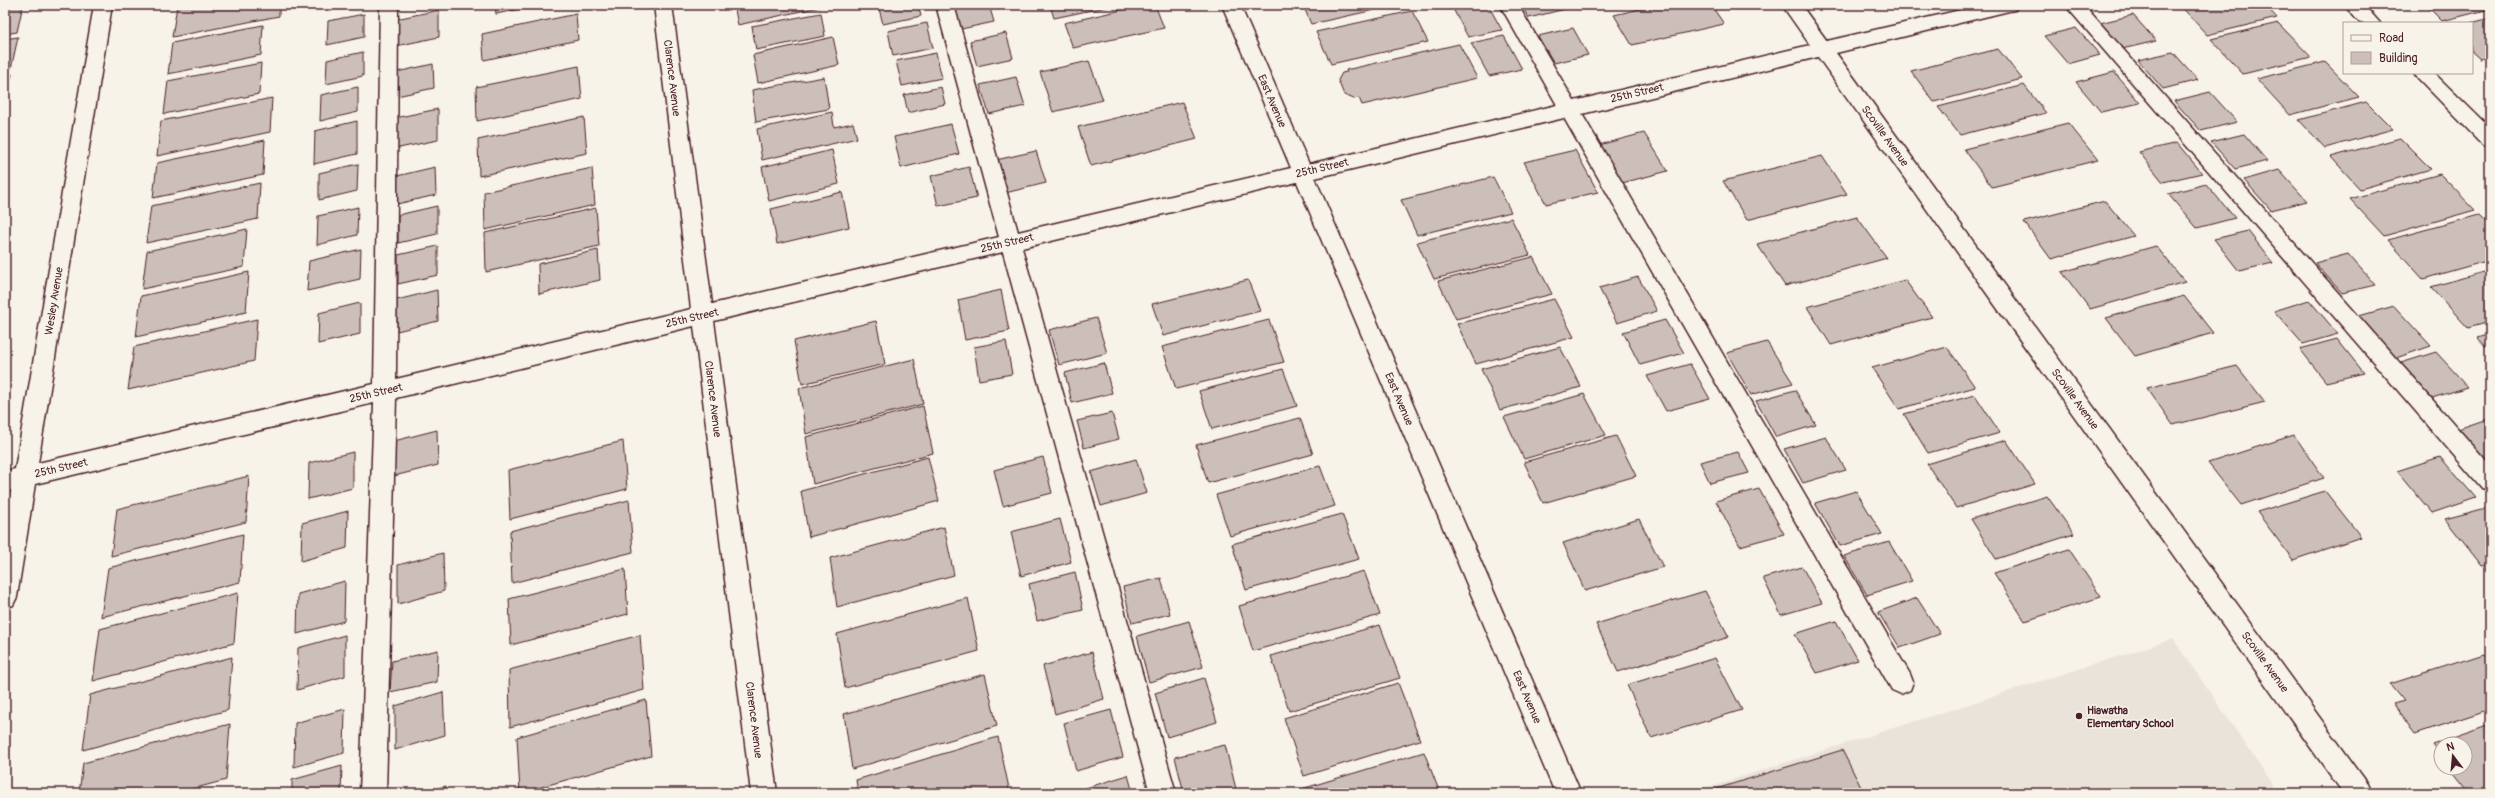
<svg xmlns="http://www.w3.org/2000/svg" width="2495" height="798" font-family="Pangolin,sans-serif">
  <style>
    .built { fill: #eae3da }
    .building { fill: #ccbfb9; stroke: #4a1f2b }
    .lines { fill: none; stroke-linecap: round; stroke-linejoin: round }
    .minor-casing { stroke: #4a1f2b; stroke-width: 3 }
    .minor { fill: #f7f3e8; fill-rule: evenodd }
    .poi-dot { fill: #4a1f2b; stroke: #f7f3e8; stroke-width: 1.5 }
    .labels { text-anchor: middle; dominant-baseline: central; stroke-width: 3; stroke-linejoin: round; paint-order: stroke }
    .street-label { font-size: 11px; fill: #4a1f2b; stroke: #f7f3e8 }
    .poi-label { font-size: 11px; font-weight: bold; fill: #4a1f2b; stroke: #f7f3e8; text-anchor: start }
  </style>
  <rect width="100%" height="100%" fill="#f7f3e8"/>
  <filter id="ink" filterUnits="userSpaceOnUse"><feTurbulence type="fractalNoise" baseFrequency=".025" numOctaves="2"/><feDisplacementMap in="SourceGraphic" scale="8" xChannelSelector="R" yChannelSelector="G"/><feConvolveMatrix kernelMatrix="1 2 1 2 8 2 1 2 1" color-interpolation-filters="sRGB"/></filter>
  <g filter="url(#ink)">
    <!-- built -->
    <path class="built" d="M2173 639 2279 793H1690Z"/>
    <!-- building -->
    <path class="building" d="M5 5H23L17 32 5 34Z
      M279 5V16L172 37 177 6Z
      M495 5H540L496 14Z
      M734 5H824V6L738 25Z
      M878 5H918L921 16 883 24Z
      M989 5 994 22 961 29 954 6Z
      M1050 5H1116L1054 18Z
      M1144 5H1155L1164 28 1073 48 1064 23Z
      M1303 5H1397L1311 24Z
      M1451 5H1488L1502 30 1468 37Z
      M1521 5H1572L1573 7 1529 18Z
      M1657 5H1711L1724 24 1632 45 1614 15Z
      M2180 5H2265L2277 18 2207 35Z
      M2426 5H2490V9L2442 21Z
      M439 10V37L396 46V19Z
      M1412 11 1428 42 1331 64 1316 32Z
      M821 13 825 36 756 50 752 26Z
      M364 14V37L327 45 328 21Z
      M576 14 578 40 484 60 482 34Z
      M2133 15 2156 41 2122 49 2100 23Z
      M2490 18V57L2480 59 2472 52 2471 23Z
      M927 23 933 48 893 56 888 31Z
      M2278 23 2311 57 2243 74 2211 39Z
      M263 25 261 55 168 74 172 43Z
      M1573 28 1588 55 1554 63 1538 36Z
      M2076 28 2100 55 2068 64 2044 36Z
      M1006 33 1013 58 977 66 970 41Z
      M1504 36 1522 69 1489 76 1471 43Z
      M18 37 11 69 5 70V39Z
      M833 37 839 65 758 83 753 55Z
      M1459 44 1477 78 1362 105 1359 98 1354 99 1344 95 1338 80 1342 73 1347 72 1346 70Z
      M1998 49 2022 79 1934 102 1911 71Z
      M363 52V76L326 84 327 60Z
      M2173 52 2198 80 2163 89 2138 60Z
      M936 53 942 78 902 86 896 61Z
      M1089 61 1103 100 1053 112 1040 72Z
      M2325 62 2359 97 2290 115 2257 79Z
      M261 63 259 94 164 114 168 81Z
      M433 64 434 88 397 96V72Z
      M579 66 582 99 477 121 476 87Z
      M2114 72 2140 103 2101 112 2076 82Z
      M12 74 5 107V75Z
      M824 77 829 109 756 122 752 90Z
      M1016 77 1025 106 989 114 980 85Z
      M2024 85 2046 113 1960 135 1938 107Z
      M358 87V112L320 121 321 95Z
      M941 87 945 104 908 113 904 95Z
      M2210 92 2237 122 2201 131 2174 101Z
      M272 98 270 132 157 156 161 121Z
      M1182 102 1197 139 1091 166 1078 127Z
      M2366 102 2393 129 2325 148 2299 120Z
      M438 109V140L394 149 395 118Z
      M832 112 834 127 853 123 857 138 762 160 757 129Z
      M584 117 587 153 479 176 478 140Z
      M357 121V154L314 164 315 131Z
      M2068 123 2098 160 1992 187 1964 149Z
      M951 124 959 154 901 168 894 137Z
      M1644 133 1668 171 1622 183 1599 145Z
      M2244 134 2267 161 2235 169 2211 142Z
      M2400 138 2431 169 2360 189 2331 157Z
      M265 140 263 175 153 198 157 163Z
      M2177 143 2202 173 2163 182 2139 152Z
      M832 150 839 184 769 201 762 167Z
      M1575 150 1598 192 1546 204 1524 162Z
      M1036 151 1046 183 1005 193 996 160Z
      M1822 156 1847 194 1747 220 1723 181Z
      M358 164 357 191 319 200V173Z
      M435 167 436 195 397 204V176Z
      M969 167 977 198 938 206 931 176Z
      M592 168 595 205 485 230 484 192Z
      M2279 170 2307 201 2271 210 2244 180Z
      M2440 174 2475 210 2384 236 2350 199Z
      M1493 177 1511 212 1417 235 1401 200Z
      M260 183 258 219 146 243 151 206Z
      M2206 184 2235 218 2197 228 2168 194Z
      M842 192 849 227 777 244 771 209Z
      M2105 201 2134 236 2051 259 2024 222Z
      M437 206V234L398 243V215Z
      M358 207 357 235 317 245 318 216Z
      M596 208 599 246 486 272 485 233Z
      M2479 215 2490 226V260L2423 279 2388 240Z
      M1857 217 1887 258 1785 286 1757 244Z
      M1511 218 1530 255 1434 279 1417 242Z
      M247 229 244 267 142 289 147 251Z
      M2248 231 2273 263 2239 271 2214 239Z
      M438 246V275L398 284V255Z
      M2156 246 2185 282 2090 309 2062 272Z
      M361 249 360 279 307 291 309 261Z
      M598 250 600 280 539 294 538 264Z
      M2348 254 2375 285 2342 293 2315 263Z
      M1533 257 1552 294 1456 319 1438 281Z
      M2490 270V322L2468 328 2431 287Z
      M249 272 246 312 136 337 141 296Z
      M1638 277 1657 311 1617 323 1599 288Z
      M1248 280 1260 311 1163 336 1152 304Z
      M1905 280 1932 317 1831 345 1807 307Z
      M437 290 438 321 397 331V300Z
      M1001 290 1009 331 965 340 958 300Z
      M2184 296 2213 333 2135 356 2106 318Z
      M1554 299 1574 337 1476 364 1457 324Z
      M2309 300 2338 334 2303 344 2274 311Z
      M360 303V334L318 344 319 313Z
      M2394 306 2431 346 2396 358 2359 316Z
      M1096 318 1107 353 1059 365 1049 330Z
      M257 319 254 361 128 390 134 347Z
      M1269 320 1284 362 1176 389 1162 347Z
      M1665 320 1684 353 1640 365 1623 332Z
      M876 321 885 364 802 384 794 341Z
      M2490 334V352L2477 338Z
      M2337 339 2364 373 2326 382 2300 349Z
      M1006 341 1012 374 979 380 974 347Z
      M1767 342 1793 383 1751 395 1727 353Z
      M1560 347 1581 387 1500 410 1481 369Z
      M1947 347 1975 387 1899 409 1872 368Z
      M2436 352 2468 387 2432 398 2401 363Z
      M914 359 923 404 806 434 799 388Z
      M1104 363 1112 393 1072 403 1065 373Z
      M1690 364 1710 399 1666 411 1647 376Z
      M2237 366 2265 402 2173 425 2147 388Z
      M1283 369 1297 406 1212 429 1199 391Z
      M1795 390 1816 425 1776 437 1756 401Z
      M1584 394 1606 435 1524 459 1504 417Z
      M1975 395 2000 433 1928 453 1904 414Z
      M923 406 933 453 813 484 806 437Z
      M1112 413 1119 439 1084 448 1077 421Z
      M1300 418 1313 454 1208 483 1196 445Z
      M2490 418V460L2487 461 2458 429Z
      M437 430 438 465 394 476V441Z
      M2294 435 2324 478 2241 505 2208 463Z
      M1616 436 1636 476 1543 503 1524 462Z
      M1826 437 1846 470 1803 483 1784 449Z
      M2006 440 2035 484 1956 508 1927 464Z
      M623 441 627 489 510 519 508 470Z
      M353 452V488L308 499 309 463Z
      M1738 452 1749 473 1710 483 1700 462Z
      M928 457 939 501 809 537 801 491Z
      M1043 457 1052 493 1003 506 994 470Z
      M2440 457 2476 498 2432 513 2397 471Z
      M1136 459 1147 493 1101 506 1091 472Z
      M1320 466 1335 506 1230 536 1216 495Z
      M249 476 246 522 111 556 117 509Z
      M1759 489 1784 534 1740 546 1716 501Z
      M1856 491 1882 534 1840 546 1815 503Z
      M2325 491 2361 537 2293 560 2257 512Z
      M2047 496 2074 534 1996 559 1971 519Z
      M629 500 633 552 512 583 510 531Z
      M2486 508 2490 514V564L2482 566 2445 519Z
      M348 511 347 548 301 561 302 523Z
      M1342 514 1359 559 1246 590 1232 544Z
      M1060 519 1071 562 1021 576 1011 532Z
      M1639 519 1663 567 1585 591 1563 543Z
      M944 527 954 575 837 607 830 558Z
      M243 534 240 582 101 617 108 568Z
      M1889 542 1912 581 1867 595 1844 556Z
      M2069 549 2101 597 2025 621 1994 573Z
      M443 553 444 591 398 604V565Z
      M1802 567 1822 603 1781 615 1763 578Z
      M625 569 628 614 511 645 509 599Z
      M1364 571 1380 615 1253 651 1239 606Z
      M1075 572 1083 610 1037 621 1029 584Z
      M1161 578 1170 614 1132 623 1123 587Z
      M345 581 344 621 297 634 298 594Z
      M1705 591 1729 637 1618 672 1596 624Z
      M238 593 234 643 93 681 100 629Z
      M968 598 979 651 845 688 837 634Z
      M1917 598 1940 634 1900 648 1878 612Z
      M1189 621 1203 667 1149 682 1137 636Z
      M1836 621 1858 660 1817 673 1795 634Z
      M1380 625 1400 678 1289 711 1271 656Z
      M345 635V676L297 690 298 648Z
      M640 635 644 690 510 727 509 670Z
      M438 650 437 682 390 692 392 661Z
      M1092 652 1104 699 1055 714 1043 666Z
      M2484 654 2490 661V709L2415 734 2393 704 2404 701 2390 684Z
      M232 657 228 710 83 750 90 695Z
      M1715 658 1742 710 1651 738 1627 685Z
      M985 674 997 726 852 769 844 714Z
      M1204 678 1217 722 1167 737 1155 693Z
      M1398 683 1420 740 1304 776 1284 718Z
      M443 692 445 735 395 750V706Z
      M646 700 651 756 520 793 517 737Z
      M345 709 344 753 294 767 295 723Z
      M1111 710 1123 757 1076 771 1064 723Z
      M230 724 226 780 177 793H79L83 763Z
      M2490 725V789L2479 793H2470L2450 768H2465V744H2441V756L2433 745Z
      M998 737 1010 793H858L856 780Z
      M1225 745 1237 793H1184L1175 757Z
      M1842 750 1864 793H1703Z
      M1424 752 1440 793H1296L1295 791Z
      M342 766 341 793H292V780Z
      M1128 775 1133 793H1077L1076 791Z
      M446 786V793H417Z
      M600 787V793H580Z"/>
    <g class="lines">
      <!-- minor casing -->
      <g class="minor-casing">
        <path id="minor" d="M94 5H112L38 463 374 384 380 5H398L396 379 691 309 654 5H672L712 304 999 237 936 5H954L1018 232 1291 168 1222 5H1240L1309 164 1557 105 1500 5H1518L1574 101 1810 45 1782 5H1801L1827 41 1982 5H2018L2015 10 2009 11 1836 53 2368 784 2372 793H2343L1818 57 1582 114 1910 674 1913 682 1910 690 1901 694 1892 690 1564 118 1315 178 1581 793H1555L1297 182 1022 248 1176 793H1150L1003 252 714 321 777 793H751L694 326 396 398 386 793H360L374 403 35 484 17 597 13 605 5 608V527L11 490 5 491V471L15 469Z
          M2065 5H2084L2490 465V491L2482 488Z
          M2344 5H2364L2380 23H2360Z
          M2413 73H2434L2490 128V147L2483 145Z"/>
      </g>
      <!-- minor -->
      <use href="#minor" class="minor"/>
    </g>
  </g>
  <!-- markers -->
  <circle class="poi-dot" cx="2079" cy="716" r="4"/>
  <g class="labels">
    <!-- street labels -->
    <g class="street-label">
      <text transform="translate(672 78) rotate(83)">Clarence Avenue</text>
      <text transform="translate(1637 93) rotate(-13)">25th Street</text>
      <text transform="translate(1272 101) rotate(67)">East Avenue</text>
      <text transform="translate(1885 136) rotate(54)">Scoville Avenue</text>
      <text transform="translate(1322 168) rotate(-13)">25th Street</text>
      <text transform="translate(1007 243) rotate(-13)">25th Street</text>
      <text transform="translate(54 301) rotate(-81)">Wesley Avenue</text>
      <text transform="translate(692 318) rotate(-13)">25th Street</text>
      <text transform="translate(376 393) rotate(-13)">25th Street</text>
      <text transform="translate(713 399) rotate(83)">Clarence Avenue</text>
      <text transform="translate(1399 399) rotate(67)">East Avenue</text>
      <text transform="translate(2075 399) rotate(54)">Scoville Avenue</text>
      <text transform="translate(61 468) rotate(-13)">25th Street</text>
      <text transform="translate(2265 662) rotate(54)">Scoville Avenue</text>
      <text transform="translate(1527 697) rotate(67)">East Avenue</text>
      <text transform="translate(754 720) rotate(83)">Clarence Avenue</text>
    </g>
    <!-- poi labels -->
    <g class="poi-label">
      <text x="2087" y="710">Hiawatha<tspan x="2087" dy="13">Elementary School</tspan></text>
    </g>
  </g>
  <!-- margin -->
  <rect width="2495" height="798" fill="none" stroke="#f7f3e8" stroke-width="20"/>
  <rect x="10" y="10" width="2475" height="778" fill="none" stroke="#4a1f2b" stroke-width="1.5" filter="url(#ink)"/>
  <!-- legend -->
  <rect x="2343" y="22" width="130" height="52" fill="#f7f3e8" stroke="#b29e9c"/>
  <rect x="2351" y="35" width="20" height="6" fill="#f7f3e8" stroke="#b29e9c"/>
  <text x="2379" y="42" font-size="12" fill="#4a1f2b">Road</text>
  <rect x="2351" y="52" width="20" height="12" fill="#ccbfb9" stroke="#b29e9c"/>
  <text x="2379" y="62" font-size="12" fill="#4a1f2b">Building</text>
  <!-- north arrow -->
  <g transform="translate(2453 756) rotate(344)"><circle r="19" fill="#f7f3e8" stroke="#b29e9c"/>
  <path d="M0-3L7 15L0 10L-7 15Z" fill="#4a1f2b"/>
  <text y="-6" font-size="11" font-weight="bold" text-anchor="middle" fill="#4a1f2b">N</text>
  </g>
</svg>
